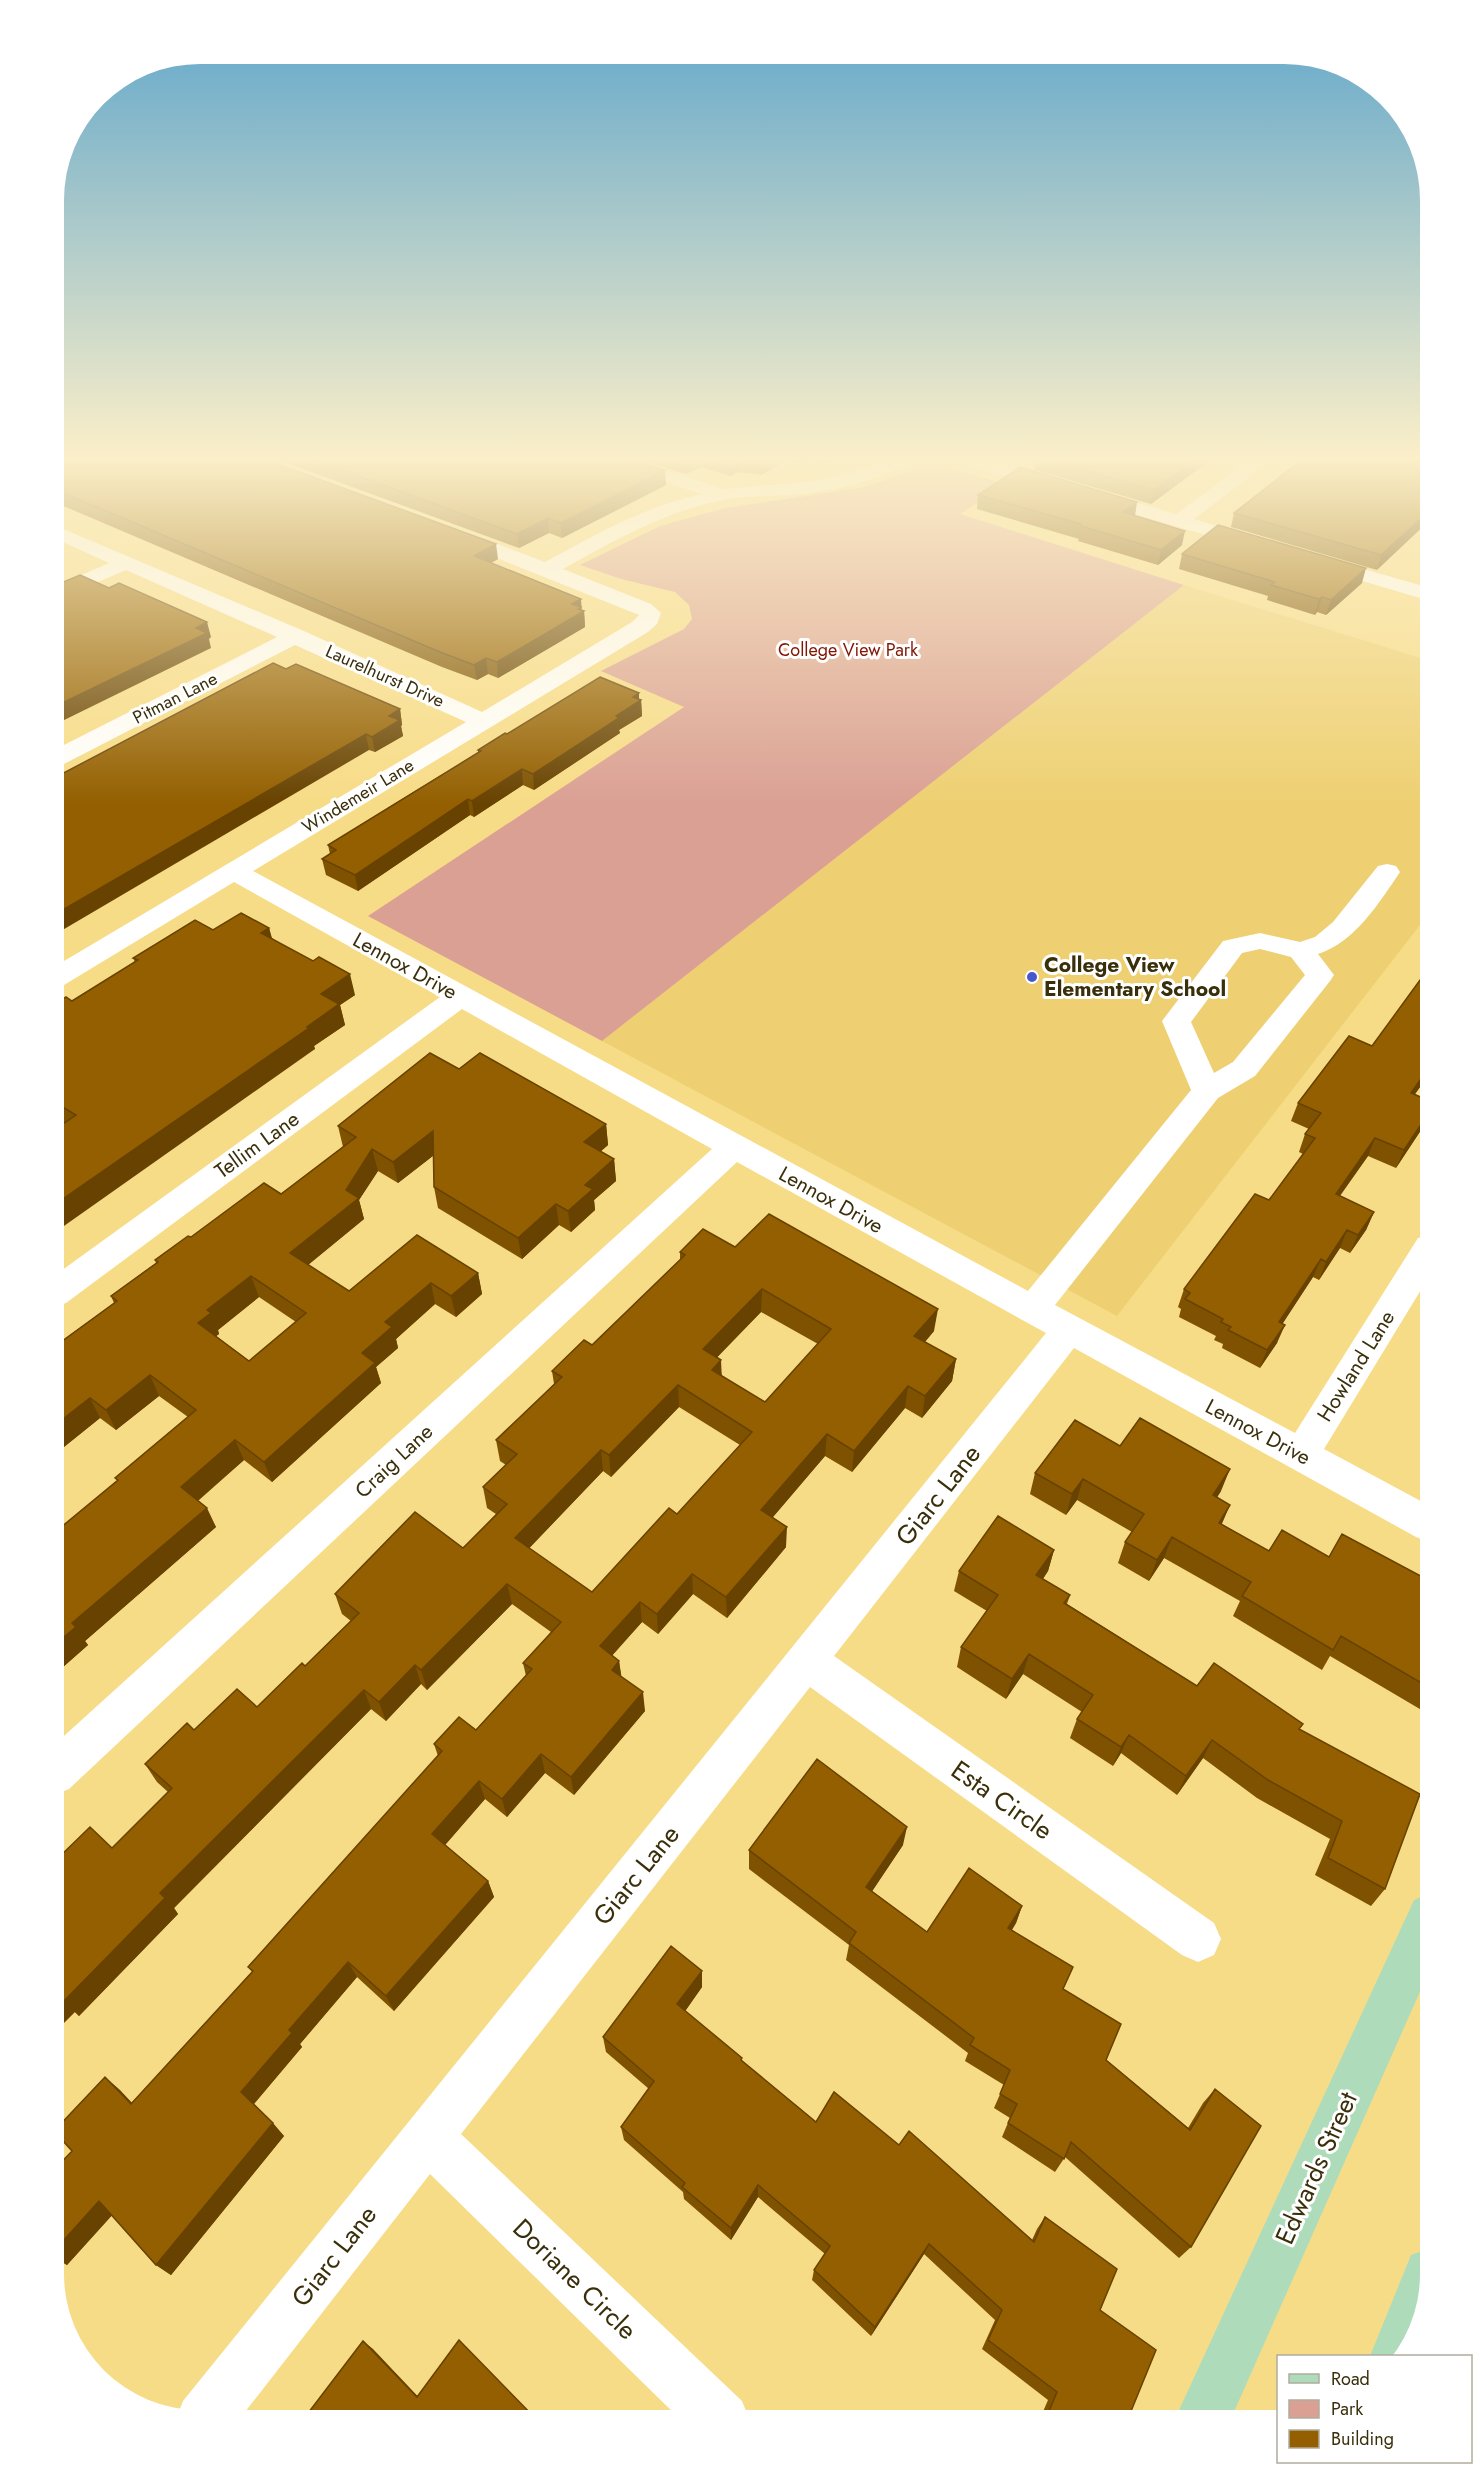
<svg xmlns="http://www.w3.org/2000/svg" width="1484" height="2475" font-family="Jost,sans-serif">
  <style>
    .built { fill: #eed072 }
    .green { fill: #daa094 }
    .lines { fill: none; stroke-linecap: round; stroke-linejoin: round }
    .minor { fill: #fff; fill-rule: evenodd }
    .major { fill: #aedcbb; fill-rule: evenodd }
    .wall { fill: #7e5200; fill-rule: evenodd }
    .shaded-wall { fill: #674200 }
    .building { fill: #935f00; stroke: #674200; stroke-width: 1.5; fill-rule: evenodd }
    .poi-dot { fill: #4758cc; stroke: #fff; stroke-width: 2 }
    .labels { text-anchor: middle; dominant-baseline: central; stroke-width: 6; stroke-linejoin: round; paint-order: stroke }
    .far-park-label { font-size: 18px; fill: #811603; stroke: #fff }
    .far-street-label { font-size: 18px; fill: #3a2f0b; stroke: #fff }
    .poi-label { font-size: 21px; font-weight: bold; fill: #3a2f0b; stroke: #fff; text-anchor: start }
    .street-label { font-size: 21px; fill: #3a2f0b; stroke: #fff }
    .near-street-label { font-size: 26px; fill: #3a2f0b; stroke: #fff }
  </style>
  <rect width="100%" height="100%" fill="#f7dc87"/>
  <!-- built -->
  <path class="built" d="M1184 585 1430 661V912L1117 1316 602 1041Z"/>
  <!-- green -->
  <path class="green" d="M922 465H938L1005 484 960 514 1184 585 602 1041 368 916 684 707 601 671 684 629 692 619 689 605 675 592 621 579 580 565 660 526 725 508 860 488 886 480Z"/>
  <g class="lines">
    <!-- minor -->
    <path class="minor" d="M601 458H628L724 489 816 481 848 474 890 458H913C908 465 898 468 890 472 859 485 825 492 791 495 770 496 748 496 727 499 668 510 615 540 563 569L651 604 661 613 657 624 648 632 253 871 1028 1291 1191 1090 1162 1021 1223 941 1260 933 1300 942 1315 937 1333 922 1378 866 1387 864 1396 866 1400 872C1379 903 1355 942 1318 954L1334 975 1330 981 1255 1076 1218 1098 1055 1305 1295 1433 1418 1238 1430 1235V1275L1324 1449 1430 1506V1542L1416 1537 1074 1348 834 1656 1214 1923 1221 1939 1214 1955 1198 1962 1182 1955 810 1687 461 2134 742 2401 750 2421H682L430 2174 238 2421H191L177 2416 183 2401 1046 1333 737 1162 69 1789 54 1795V1745L712 1149 462 1009 66 1303 54 1307V1276L440 997 234 882 64 985 54 988V967L466 722 295 645 62 765 54 767V750L277 637 126 570 54 601V587L109 563 54 538V525L304 631 482 712 632 622 639 615 447 538 444 534 447 530H461L545 562C595 535 645 506 702 494L604 462ZM1260 949 1291 957 1305 975 1233 1062 1214 1073 1191 1022 1242 953Z
      M956 458H984L1176 514 1253 458H1274L1194 519 1260 539 1263 543 1260 547H1246L959 462Z
      M1322 557 1430 588V601L1315 567 1312 563 1315 559Z"/>
    <!-- major -->
    <path class="major" d="M1430 1893V1969L1230 2421H1174L1414 1900Z
      M1430 2248V2275L1406 2356H1370L1411 2255Z"/>
  </g>
  <!-- wall -->
  <path class="wall" d="M54 458 498 559 491 563 584 611 585 627 498 678 488 674 477 680 442 667 54 502Z
    M273 458H627L666 485 562 538 549 533 519 548Z
    M635 458H844L819 465 811 459 797 463 790 459 761 475 738 472 730 476 701 467 686 474Z
    M1019 458H1213L1151 504 1035 470 1036 463Z
    M1430 458 1377 570 1231 527 1234 513Z
    M978 495 1135 516 1182 545 1158 565 1078 541 1079 539 977 509Z
    M1182 554 1362 583 1326 615 1317 612 1315 615 1267 600 1268 596 1179 569Z
    M1430 636V654L1424 652Z
    M286 669 400 709 402 725 401 726 403 736 375 752 369 750Z
    M639 699 641 700 642 716 619 730 620 733 534 790 523 785 474 817 470 815 358 891 326 875 322 859 330 854 328 845 478 752V750L507 734Z
    M269 928 272 938 355 995 340 1005 345 1025 314 1046 315 1049 64 1123 54 1116V1005L72 1001 135 962 133 958 213 930Z
    M459 1069 606 1124 608 1145 600 1152 614 1159 616 1181 594 1200 595 1210 571 1232 559 1225 522 1259 438 1208 434 1187V1155L398 1183 378 1171 359 1200 364 1219 308 1265 349 1291 478 1273 482 1294 456 1317 435 1304 396 1339 398 1348 376 1367 381 1383 272 1482 244 1460 198 1501 216 1527 85 1641 88 1645 54 1675V1533L117 1481 115 1478 188 1417 159 1396 116 1430 100 1418 54 1455V1341L58 1344 114 1303 111 1296 156 1263 155 1260 191 1237 281 1194 343 1147 338 1126ZM259 1297 296 1322 249 1361 216 1336 219 1334 218 1330Z
    M1430 1073 1415 1094 1430 1101V1115L1427 1121 1396 1168 1368 1156 1340 1196 1374 1212 1366 1230 1350 1253 1340 1248 1319 1280 1313 1277 1282 1324 1277 1343 1260 1368 1222 1348 1223 1344 1214 1340 1216 1336 1179 1317 1181 1309 1178 1307 1184 1289 1269 1200 1303 1154 1299 1152 1305 1134 1309 1129 1291 1121 1298 1103Z
    M735 1247 934 1331 925 1342 956 1359 952 1381 922 1418 905 1408 852 1472 825 1456 773 1517 786 1547 727 1618 693 1594 658 1634 642 1622 612 1655 619 1661 621 1676 645 1711 574 1795 545 1773 507 1817 485 1799 445 1845 488 1881 494 1897 394 2011 357 1977 300 2044 302 2047 254 2104 284 2136 171 2275 156 2265 112 2215 67 2265 54 2257V2251L72 2151 105 2077 132 2103 252 1972 248 1967 438 1756 434 1744 476 1730 526 1676 523 1663 551 1632 512 1604 427 1690 421 1684 386 1721 371 1709 174 1908 178 1914 79 2016 75 2012 168 1792 157 1782 145 1764 194 1730 257 1707 305 1666 351 1621 342 1614 335 1594 463 1548 496 1514 487 1508 483 1487 506 1465 500 1461 496 1440 554 1384 552 1371 592 1345 680 1260V1252ZM761 1312 818 1344 765 1402 722 1376 717 1357ZM679 1407 740 1445 677 1514 592 1592 529 1548 603 1471 611 1477Z
    M1120 1446 1221 1491 1217 1497 1222 1524 1269 1551 1430 1623V1715L1330 1656 1322 1670 1233 1616 1240 1601 1164 1558 1149 1581 1118 1563 1125 1542 1132 1532 1077 1500 1066 1515 1030 1494 1035 1473Z
    M1054 1550 1048 1571 1043 1579 1070 1595 1067 1604 1197 1686 1299 1730 1385 1889 1371 1906 1315 1875 1330 1839 1257 1798 1203 1758 1177 1795 1121 1753 1113 1766 1070 1738 1077 1719 1082 1712 1023 1674 1006 1699 957 1667 961 1647 987 1611 954 1591 959 1571Z
    M903 1845 872 1891 927 1932 1022 1906 1016 1923 1012 1930 1063 1989 1106 2060 1188 2128 1203 2103 1215 2089 1191 2247 1179 2258 1065 2157 1055 2172 1002 2137 1010 2118 994 2108 1004 2085 965 2061 968 2053 846 1960 849 1945 749 1869V1850Z
    M702 1971V1987L685 2011 742 2061 816 2122 899 2145 1032 2240 1037 2229 1045 2217 1100 2310 1127 2421H1039L1048 2400 982 2349 995 2320 924 2254 871 2336 812 2280 814 2270 825 2254 758 2197 731 2240 684 2199 683 2192 624 2140 621 2127 649 2089 606 2052 603 2037Z"/>
  <!-- shaded-wall -->
  <path class="shaded-wall" d="M690 458H700L701 467 686 474V460Z
    M738 458V472L730 476V462Z
    M767 458H790L761 475V461Z
    M797 458H811V459L797 463Z
    M819 458H844L819 465Z
    M1197 458H1213L1151 504 1153 490Z
    M665 470 666 485 562 538 561 523Z
    M1137 502 1135 516 1123 512Z
    M1430 510V520L1377 570 1381 555Z
    M548 518 549 533 519 548 517 534Z
    M1185 531 1182 545 1158 565 1161 550Z
    M496 544 498 559 476 571 474 556Z
    M59 565 63 580 54 586V568Z
    M1366 568 1362 583 1326 615 1331 600Z
    M1322 597 1317 612 1315 615 1319 599Z
    M581 599 582 613 584 611 585 627 498 678 497 662 572 604Z
    M207 622 211 637 209 639 211 648 54 725V707L196 628Z
    M486 658 488 674 477 680 474 665Z
    M639 693V701L641 700 642 716 619 730 620 733 534 790 533 774 616 716 633 697Z
    M400 709 402 725 401 726 403 736 375 752 372 737 389 716Z
    M366 734 369 750 54 935V915Z
    M522 769 523 785 474 817 472 801Z
    M468 799 470 815 358 891 355 875Z
    M269 928 274 948 261 933Z
    M350 974 355 995 340 1005 345 1025 314 1046 315 1049 54 1233V1205L307 1027 321 994Z
    M1430 1066V1073L1403 1111 1411 1093Z
    M1430 1111V1115L1427 1121 1396 1168 1404 1150Z
    M606 1124 608 1145 586 1164 584 1142Z
    M433 1131 438 1152 398 1183 393 1162Z
    M1375 1138 1368 1156 1328 1212 1336 1194Z
    M372 1149 378 1171 359 1200 364 1219 297 1274 290 1253 346 1190Z
    M614 1159 616 1181 594 1200 595 1210 571 1232 568 1211 585 1185Z
    M556 1204 559 1225 522 1259 518 1238Z
    M1374 1212 1366 1230 1350 1253 1358 1235Z
    M1347 1230 1340 1248 1319 1280 1326 1262Z
    M1321 1259 1313 1277 1272 1340 1279 1322Z
    M478 1273 482 1294 456 1317 451 1296Z
    M251 1276 259 1297 218 1330 219 1334 206 1344 198 1323 207 1310Z
    M431 1283 435 1304 396 1339 398 1348 376 1367 381 1383 272 1482 264 1462 362 1353 385 1322Z
    M762 1289 761 1312 704 1371 703 1349Z
    M938 1309 934 1331 911 1358 914 1336Z
    M1285 1325 1277 1343 1260 1368 1267 1350Z
    M956 1359 952 1381 922 1418 925 1396Z
    M721 1360 722 1382 712 1370Z
    M150 1375 159 1396 116 1430 106 1410Z
    M678 1385 679 1407 611 1477 609 1455Z
    M908 1386 905 1408 852 1472 854 1451Z
    M90 1398 100 1418 54 1455V1426Z
    M827 1434 825 1456 761 1531V1510Z
    M235 1440 244 1460 190 1507 181 1487Z
    M601 1450 603 1471 519 1559 515 1538Z
    M1230 1469 1221 1491 1205 1517 1213 1495Z
    M1083 1479 1077 1500 1066 1515 1072 1494Z
    M1230 1505 1221 1526 1219 1523Z
    M207 1508 216 1527 85 1641 88 1645 54 1675V1645L72 1623Z
    M787 1527 786 1547 727 1618 726 1597Z
    M1172 1537 1164 1558 1149 1581 1157 1560Z
    M1054 1550 1048 1571 1031 1596 1036 1575Z
    M692 1574 693 1594 658 1634 657 1614Z
    M507 1584 512 1604 427 1690 421 1670Z
    M640 1602 642 1622 603 1666 600 1646Z
    M1029 1654 1023 1674 1006 1699 1012 1679Z
    M619 1661 622 1680 612 1670Z
    M415 1665 421 1684 386 1721 379 1702Z
    M364 1690 371 1709 174 1908 178 1914 79 2016 75 2012 54 2033V2003L160 1893Z
    M643 1692 645 1711 574 1795 571 1777Z
    M1129 1735 1121 1753 1113 1766 1121 1747Z
    M1212 1740 1203 1758 1177 1795 1186 1776Z
    M541 1754 545 1773 507 1817 502 1799Z
    M479 1781 485 1799 439 1852 432 1834Z
    M907 1827 903 1845 863 1905 866 1887Z
    M488 1881 494 1897 394 2011 386 1996Z
    M1022 1906 1016 1923 1002 1945 1008 1928Z
    M348 1962 357 1977 300 2044 302 2047 253 2105 241 2092 289 2030Z
    M702 1971V1987L679 2020 677 2004Z
    M105 2077 120 2090 145 2117 131 2104Z
    M273 2123 284 2136 171 2275 156 2265Z
    M758 2185V2197L731 2240V2228Z
    M99 2201 115 2212 67 2265 54 2257V2251Z
    M929 2244 924 2254 871 2336 875 2327Z
    M363 2341 373 2349 426 2405 417 2397Z"/>
  <!-- building -->
  <path class="building" d="M54 458H261L496 544 474 556 581 599 572 604 581 607 578 609 584 611 497 662 486 658 474 665 440 652 54 489Z
    M309 458H627L665 470 561 523 548 518 517 534Z
    M678 458H690L686 460Z
    M717 458H738L730 462Z
    M738 458H767L761 461Z
    M1042 458H1197L1153 490Z
    M1304 458H1430V510L1381 555 1234 513Z
    M1020 467 1137 502 1123 512 1185 531 1161 550 1081 526V524L978 495Z
    M1218 525 1366 568 1331 600 1322 597 1319 599 1271 585 1275 582 1182 554Z
    M80 575 109 588 119 583 207 622 196 628 207 633 54 707V586Z
    M273 663 286 669 296 664 400 709 389 716 400 720 372 737 366 734 54 915V778Z
    M600 677 639 693 633 697 641 700 616 716 619 718 533 774 522 769 472 801 468 799 355 875 322 859 336 850 328 845 481 751 478 750 505 733 507 734Z
    M241 913 269 928 261 933 313 961 319 957 350 974 321 994 339 1004 307 1027 309 1028 54 1205V1130L76 1115 54 1102V1005L66 997 72 1001 138 960 133 958 195 920 213 930Z
    M1423 976 1430 979V1066L1411 1093 1430 1101V1111L1404 1150 1375 1138 1336 1194 1374 1212 1358 1235 1347 1230 1326 1262 1321 1259 1279 1322 1285 1325 1267 1350 1228 1330 1231 1327 1221 1322 1223 1319 1185 1299 1190 1293 1184 1289 1255 1194 1269 1200 1315 1138 1305 1134 1321 1113 1298 1103 1349 1036 1372 1046Z
    M430 1053 459 1069 480 1053 606 1124 584 1142 614 1159 585 1185 593 1189 568 1211 556 1204 518 1238 434 1187 433 1131 393 1162 372 1149 346 1190 359 1198 290 1253 349 1291 417 1235 478 1273 451 1296 431 1283 385 1322 392 1327 362 1353 375 1363 264 1462 235 1440 181 1487 207 1508 72 1623 76 1627 54 1645V1533L118 1480 115 1478 196 1410 150 1375 106 1410 90 1398 54 1426V1341L58 1344 117 1301 111 1296 158 1262 155 1260 188 1236 191 1237 264 1183 281 1194 356 1137 338 1126ZM251 1276 306 1313 249 1361 198 1323 211 1313 207 1310Z
    M769 1214 938 1309 914 1336 956 1359 925 1396 908 1386 854 1451 827 1434 761 1510 787 1527 726 1597 692 1574 657 1614 640 1602 600 1646 619 1661 612 1670 643 1692 571 1777 541 1754 502 1799 479 1781 432 1834 488 1881 386 1996 348 1962 289 2030 292 2033 241 2092 273 2123 156 2265 99 2201 54 2251V2170L72 2151 54 2131 105 2077 131 2104 253 1971 248 1967 442 1751 434 1744 459 1717 476 1730 532 1669 523 1663 561 1622 507 1584 421 1670 415 1665 379 1702 364 1690 160 1893 165 1898 64 2001 60 1997 54 2003V1862L90 1827 112 1848 172 1788 145 1764 187 1723 194 1730 237 1689 257 1707 302 1663 305 1666 359 1613 335 1594 415 1512 463 1548 507 1504 483 1487 517 1454 496 1440 562 1377 552 1371 584 1340 592 1345 685 1255 680 1252 703 1229 735 1247ZM762 1289 831 1329 765 1402 712 1370 721 1360 703 1349ZM678 1385 752 1432 677 1514 669 1508 592 1592 515 1538 601 1450 609 1455Z
    M1140 1418 1230 1469 1213 1495 1230 1505 1219 1523 1269 1551 1282 1530 1329 1557 1342 1534 1430 1581V1611L1425 1621 1430 1623V1688L1341 1636 1333 1650 1242 1596 1251 1582 1172 1537 1157 1560 1125 1542 1144 1514 1083 1479 1072 1494 1035 1473 1075 1420 1120 1446Z
    M998 1516 1054 1550 1036 1575 1070 1595 1064 1603 1197 1686 1214 1663 1303 1724 1299 1729 1420 1794 1385 1889 1328 1858 1342 1821 1268 1780 1212 1740 1186 1776 1129 1735 1121 1747 1077 1719 1093 1695 1029 1654 1012 1679 961 1647 998 1595 959 1571Z
    M817 1759 907 1827 866 1887 927 1932 969 1868 1022 1906 1008 1928 1073 1967 1063 1989 1121 2024 1106 2060 1190 2130 1215 2089 1261 2126 1191 2247 1071 2142 1064 2159 1008 2123 1017 2104 1000 2094 1010 2070 970 2045 974 2038 849 1943 856 1932 749 1850Z
    M671 1946 702 1971 677 2004 742 2058 741 2060 816 2122 834 2092 899 2145 909 2131 1034 2242 1045 2217 1117 2269 1100 2310 1156 2350 1127 2421H1045L1057 2392 988 2340 1002 2310 929 2244 875 2327 814 2270 830 2246 758 2185 731 2228 682 2187 685 2183 621 2127 654 2081 603 2037Z
    M459 2340 538 2421H302L363 2341 417 2397Z"/>
  <!-- sky -->
  <linearGradient id="sky" x2="0" y2="1"><stop stop-color="#5da5cb"/><stop offset="0.57" stop-color="#fbefc9"/><stop offset="1" stop-color="#fbefc9" stop-opacity="0"/></linearGradient>
  <rect width="1484" height="804" fill="url(#sky)"/>
  <!-- markers -->
  <circle class="poi-dot" cx="1032" cy="977" r="6"/>
  <g class="labels">
    <!-- far-park labels -->
    <g class="far-park-label">
      <text x="848" y="650">College View Park</text>
    </g>
    <!-- far-street labels -->
    <g class="far-street-label">
      <text transform="translate(385 676) rotate(24)">Laurelhurst Drive</text>
      <text transform="translate(175 698) rotate(-27)">Pitman Lane</text>
      <text transform="translate(358 796) rotate(-31)">Windemeir Lane</text>
    </g>
    <!-- poi labels -->
    <g class="poi-label">
      <text x="1044" y="965">College View<tspan x="1044" dy="24">Elementary School</tspan></text>
    </g>
    <!-- street labels -->
    <g class="street-label">
      <text transform="translate(405 966) rotate(29)">Lennox Drive</text>
      <text transform="translate(257 1145) rotate(-36)">Tellim Lane</text>
      <text transform="translate(831 1200) rotate(29)">Lennox Drive</text>
      <text transform="translate(1356 1366) rotate(-58)">Howland Lane</text>
      <text transform="translate(1258 1432) rotate(28)">Lennox Drive</text>
      <text transform="translate(394 1461) rotate(-43)">Craig Lane</text>
    </g>
    <!-- near-street labels -->
    <g class="near-street-label">
      <text transform="translate(938 1495) rotate(-52)">Giarc Lane</text>
      <text transform="translate(1002 1800) rotate(35)">Esta Circle</text>
      <text transform="translate(636 1875) rotate(-51)">Giarc Lane</text>
      <text transform="translate(1316 2168) rotate(-66)">Edwards Street</text>
      <text transform="translate(334 2256) rotate(-52)">Giarc Lane</text>
      <text transform="translate(575 2279) rotate(44)">Doriane Circle</text>
    </g>
  </g>
  <!-- crop -->
  <path d="M0 0H1484V2475H0ZM200 64H1284A136 136 0 0 1 1420 200V2274A136 136 0 0 1 1284 2410H200A136 136 0 0 1 64 2274V200A136 136 0 0 1 200 64Z" fill="#fff" fill-rule="evenodd"/>
  <!-- legend -->
  <rect x="1277" y="2355" width="195" height="108" fill="#ffffff" stroke="#b0ac9d" stroke-width="1.5"/>
  <rect x="1289" y="2374" width="30" height="9" fill="#aedcbb" stroke="#b0ac9d" stroke-width="1.5"/>
  <text x="1331" y="2385" font-size="18" fill="#3a2f0b">Road</text>
  <rect x="1289" y="2400" width="30" height="18" fill="#daa094" stroke="#b0ac9d" stroke-width="1.5"/>
  <text x="1331" y="2415" font-size="18" fill="#3a2f0b">Park</text>
  <rect x="1289" y="2430" width="30" height="18" fill="#935f00" stroke="#b0ac9d" stroke-width="1.5"/>
  <text x="1331" y="2445" font-size="18" fill="#3a2f0b">Building</text>
</svg>
